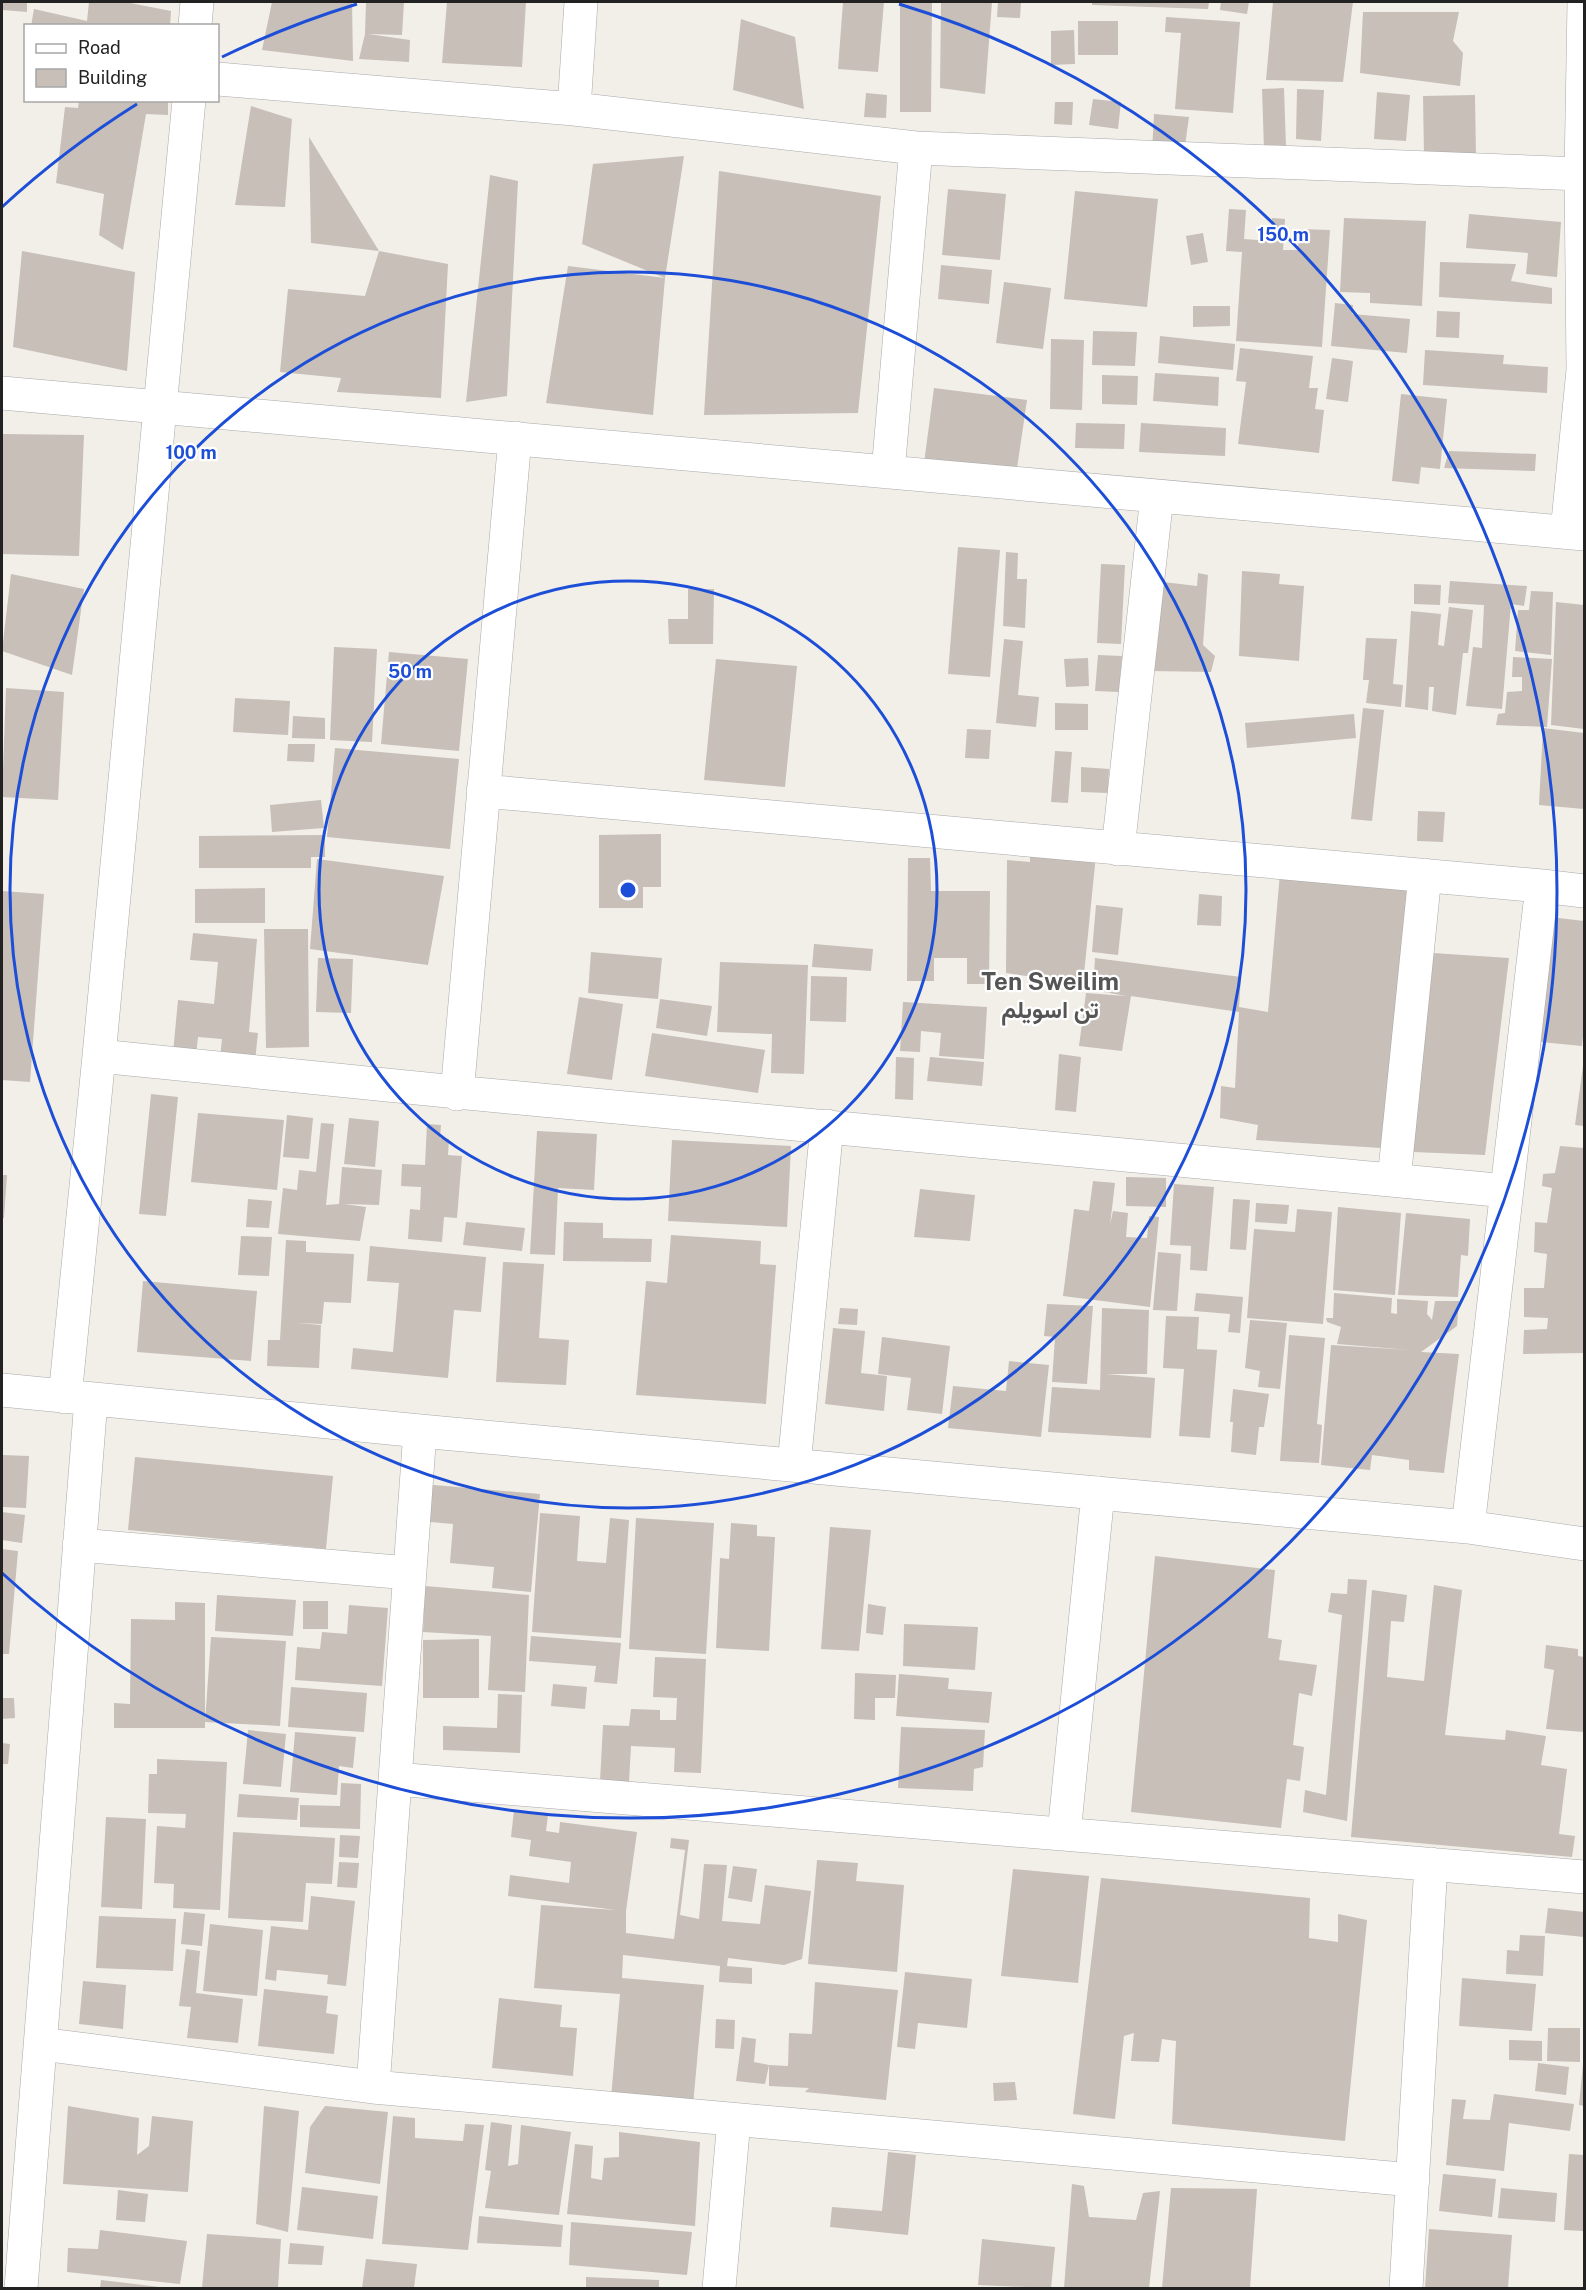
<svg xmlns="http://www.w3.org/2000/svg" width="1586" height="2290" font-family="'Public Sans',Vazirmatn,sans-serif">
  <style>
    .building { fill: #c7bfb8 }
    .lines { fill: none; stroke-linecap: round; stroke-linejoin: round }
    .minor-casing { stroke: #a9a9a9; stroke-width: 34 }
    .minor { stroke: #fff; stroke-width: 33 }
    .ring { fill: none; stroke: #1d4ed8; stroke-width: 3 }
    .labels { text-anchor: middle; dominant-baseline: central; stroke-width: 4.5; stroke-linejoin: round; paint-order: stroke }
    .district-label { font-size: 24px; font-weight: bold; fill: #555; stroke: #fff }
    .centre { fill: #1d4ed8; stroke: #fff; stroke-width: 3 }
    .ring-label { font-size: 18px; text-anchor: middle; font-weight: bold; fill: #1d4ed8; stroke: #fff; stroke-width: 4.5; stroke-linejoin: round; paint-order: stroke }
  </style>
  <rect width="100%" height="100%" fill="#f2efe9"/>
  <!-- building -->
  <path class="building" d="M2 2H27V12L2 10Z
    M89 2H125L171 11 170 26H31L34 9 87 21Z
    M272 2H352L353 61 262 50Z
    M366 2H404L402 35 368 34 410 40 409 62 359 59 365 34Z
    M447 2H526L522 67 442 63Z
    M843 2H884L878 72 838 69Z
    M900 2H932L931 112H900Z
    M941 2H992L985 94 940 88Z
    M998 2H1021L1020 18 997 17Z
    M1092 2H1209L1208 9 1092 5Z
    M1221 2H1249L1247 14 1220 10Z
    M1273 2H1353L1343 82 1266 80Z
    M1363 12H1459L1453 41 1463 53 1460 86 1360 73Z
    M1166 17 1240 22 1233 113 1175 109 1181 33 1165 32Z
    M741 19 795 37 804 109 733 90Z
    M1078 21H1118V55H1078Z
    M1074 30 1075 64 1051 65V31Z
    M1284 88 1286 147 1264 149 1262 89Z
    M1297 89 1324 90 1321 141 1296 139Z
    M1377 92 1410 95 1406 141 1374 139Z
    M866 93 887 95 886 118 864 117Z
    M1475 95 1476 155H1424L1423 96Z
    M1093 99 1121 102 1118 129 1089 125Z
    M79 100H168V115L146 114 123 250 99 235 104 194 56 183 65 107 78 108Z
    M1055 102H1073L1072 125 1054 124Z
    M251 106 292 119 285 207 235 205Z
    M1154 114 1189 117 1184 153 1152 151Z
    M309 137 379 251 311 243Z
    M684 156 665 278 653 415 546 403 568 266 665 278 582 244 593 164Z
    M719 171 881 196 858 413 704 415Z
    M490 175 518 181 507 396 466 402Z
    M948 189 1006 194 1000 260 942 255Z
    M1075 191 1158 199 1147 307 1064 299Z
    M1229 209 1246 210 1244 239 1270 241 1272 218 1285 219 1283 250H1298L1299 229 1330 230 1322 347 1236 341 1242 252 1226 251Z
    M1469 214 1561 222 1557 277 1526 274 1528 253 1466 248Z
    M1344 218 1426 221 1422 306 1370 303V293L1340 292Z
    M1203 233 1208 262 1191 265 1186 236Z
    M22 251 135 272 127 371 13 347Z
    M379 251 448 264 441 398 337 392 341 378 280 372 288 289 365 296Z
    M1440 262 1516 264 1511 281 1552 288V304L1439 297Z
    M941 265 992 270 989 304 938 299Z
    M1004 282 1051 288 1043 349 996 343Z
    M1335 303 1353 305 1352 314 1410 319 1407 353 1331 346Z
    M1193 306H1230V326L1193 327Z
    M1437 311 1460 312 1459 338 1436 337Z
    M1093 331 1137 332 1135 366 1092 365Z
    M1160 336 1235 344 1233 370 1158 363Z
    M1051 339 1084 340 1082 410 1050 409Z
    M1240 348 1313 356 1309 388H1318L1315 409 1324 410 1319 453 1238 444 1246 382 1236 381Z
    M1425 350 1504 355 1503 364 1548 367 1547 393 1423 385Z
    M1332 358 1353 361 1348 402 1326 399Z
    M1155 373 1219 377 1218 406 1153 401Z
    M1102 375 1138 376 1137 405 1102 404Z
    M934 388 1027 400 1016 475 924 463Z
    M1401 394 1447 399 1440 469 1421 467 1419 484 1392 481Z
    M1076 423 1125 424 1124 449 1075 448Z
    M1141 423 1226 428 1225 456 1139 452Z
    M2 434 84 435 79 556 2 554Z
    M1449 451 1536 454 1535 471 1444 468Z
    M958 547 1000 550 990 677 948 674Z
    M1006 552 1018 553 1017 579H1027L1025 628 1003 626Z
    M1101 564 1125 565 1121 644 1097 643Z
    M1242 571 1280 574 1279 584 1304 586 1299 661 1239 656Z
    M1198 573 1208 575 1203 645 1215 656 1211 672 1151 671 1155 581 1197 586Z
    M11 574 84 589 72 675 2 651Z
    M1450 581 1527 586 1524 606 1511 604 1502 709 1466 706 1473 647 1482 648 1484 605 1448 603Z
    M1414 584 1441 585 1440 605 1414 604Z
    M688 589H714L713 644H669L668 619H688Z
    M1531 591 1553 592 1551 655 1515 651 1518 610H1529Z
    M1556 602 1584 605V729L1551 725Z
    M1449 607 1473 610 1468 653H1463L1456 715 1432 711 1434 687H1429L1428 710 1405 707 1411 611 1441 614 1438 645 1444 646Z
    M1366 638 1397 639 1393 684 1403 685 1401 707 1366 703 1369 680H1363Z
    M1004 639 1023 641 1018 695 1039 697 1036 727 996 723Z
    M334 647 377 649 372 742 330 740Z
    M389 652 468 659 459 751 381 744Z
    M1098 655 1122 656 1119 692 1095 691Z
    M1513 657 1552 659 1547 727 1496 725 1498 714 1505 713 1507 692 1522 691V677H1512Z
    M1088 658 1089 686 1066 687 1064 659Z
    M716 659 797 666 785 787 704 780Z
    M6 688 64 692 58 800 2 797Z
    M235 698 290 701 288 735 233 732Z
    M1055 703 1088 704V730H1055Z
    M1363 708 1384 710 1372 821 1351 819Z
    M1354 714 1356 738 1247 748 1245 723Z
    M293 716 325 718V739L292 738Z
    M1543 728 1584 733V809L1539 805Z
    M967 729 991 730 989 759 965 758Z
    M288 744H315L314 762 287 761Z
    M335 748 459 759 450 849 327 837Z
    M1055 751 1072 752 1068 803 1051 802Z
    M1081 767 1109 769 1108 793 1081 792Z
    M321 800 324 828 272 832 270 805Z
    M1418 811 1445 812 1443 842 1417 841Z
    M661 834V887H643V908H599V835Z
    M325 835V857H311V868H199V836Z
    M1030 849 1096 855 1083 984 1006 973 1007 860 1030 862Z
    M908 858H930L931 891H990L989 984H967V958H934V981H907Z
    M317 859 444 876 428 965 310 949Z
    M1280 873 1408 883 1381 1148 1256 1140 1258 1125 1220 1118 1221 1086 1235 1088 1239 1012 1131 996 1122 1051 1079 1046 1086 993 1126 996 1093 990 1095 958 1241 977 1239 1007 1268 1012Z
    M265 888V923H195V889Z
    M2 891 44 894 30 1082 2 1080Z
    M1199 894 1222 896 1221 926 1197 925Z
    M1096 905 1123 908 1118 955 1092 952Z
    M1550 917 1584 921V1025L1582 1046 1541 1042Z
    M264 929H308L309 1047 266 1048Z
    M193 933 257 939 249 1032 258 1033 255 1061 220 1058 222 1039 198 1037 196 1055 173 1053 178 1000 214 1004 218 962 190 960Z
    M814 944 873 949 871 971 812 967Z
    M591 952 662 958 658 999 588 993Z
    M1433 953 1509 958 1485 1155 1413 1152Z
    M318 958 353 959 351 1013 316 1012Z
    M720 962 808 965 804 1074 771 1073 772 1034 717 1032Z
    M811 976 847 977 846 1022 810 1021Z
    M579 997 623 1004 612 1080 567 1074Z
    M660 999 712 1006 707 1036 656 1028Z
    M903 1002 987 1007 984 1059 939 1056 941 1033 921 1031 920 1052 900 1051Z
    M652 1033 765 1050 758 1093 645 1076Z
    M1059 1054 1081 1057 1076 1112 1055 1110Z
    M896 1057 914 1058 913 1100 895 1099Z
    M930 1057 984 1062 982 1086 927 1081Z
    M1583 1066H1584V1126L1575 1125Z
    M151 1094 178 1097 166 1216 139 1214Z
    M198 1113 284 1120 277 1190 191 1182Z
    M287 1115 313 1118 309 1159 283 1157Z
    M349 1118 379 1121 375 1167 344 1164Z
    M321 1123 334 1124 326 1205 339 1204 342 1167 382 1170 379 1205 344 1204 366 1207 360 1241 278 1234 283 1188 297 1190 299 1170 316 1172Z
    M427 1124 441 1125 440 1138 449 1139 448 1155 462 1156 457 1218 444 1217 442 1242 408 1239 410 1209 420 1210 421 1187 401 1186 402 1164 425 1165Z
    M537 1131 597 1134 594 1190 558 1188 555 1255 530 1254Z
    M672 1140 791 1146 787 1227 668 1221Z
    M1560 1146 1584 1148V1353L1523 1354 1524 1330 1547 1329 1548 1318 1524 1317V1288H1544L1547 1254 1534 1252 1535 1222 1547 1223 1552 1188 1542 1186 1543 1174 1555 1173Z
    M2 1175H7L4 1218H2Z
    M1126 1177 1166 1178V1207L1126 1206Z
    M1093 1181 1115 1183 1110 1225 1113 1211 1128 1213 1126 1237 1147 1238 1149 1216 1159 1217 1150 1307 1063 1296 1074 1209 1089 1211Z
    M1174 1184 1214 1187 1207 1271 1190 1270 1191 1246 1170 1245Z
    M920 1189 975 1195 970 1241 914 1237Z
    M248 1199 272 1201 269 1228 246 1227Z
    M1233 1199 1250 1200 1246 1250 1230 1249Z
    M1256 1203 1289 1205 1287 1224 1255 1222Z
    M1338 1207 1401 1213 1395 1295 1333 1290Z
    M1297 1209 1332 1212 1323 1324 1247 1318 1254 1229 1295 1232Z
    M1406 1213 1470 1219 1468 1256 1461 1255 1458 1297 1398 1295Z
    M466 1222 525 1228 522 1251 463 1245Z
    M564 1222 603 1223V1238L652 1239 651 1262 563 1261Z
    M671 1235 761 1241 760 1264 776 1265 766 1404 636 1395 646 1281 667 1283Z
    M241 1236 272 1237 269 1276 238 1275Z
    M286 1240 306 1241V1252L354 1254 351 1303 324 1302 322 1324 296 1323 321 1325 319 1368 267 1366 268 1340H280Z
    M370 1246 486 1257 481 1312 454 1310 448 1378 351 1369 353 1348 393 1352 399 1283 367 1281Z
    M1158 1252 1181 1254 1177 1311 1153 1310Z
    M503 1262 544 1264 539 1338 569 1340 566 1385 496 1382Z
    M143 1281 257 1291 251 1361 137 1352Z
    M1196 1293 1243 1297 1240 1333 1228 1332 1230 1314 1194 1311Z
    M1334 1293 1392 1298 1391 1313 1397 1314V1299L1428 1301 1427 1314 1432 1320 1435 1301H1459L1457 1326 1421 1352 1459 1354 1444 1473 1409 1470V1460L1372 1455 1370 1470 1321 1465 1331 1345 1410 1350 1337 1344 1341 1327 1327 1322 1326 1318H1333Z
    M1047 1304 1093 1306 1087 1384 1052 1382 1055 1337 1044 1336Z
    M840 1308 858 1309 857 1325 838 1324Z
    M1102 1308 1149 1310 1147 1374H1106L1155 1378 1151 1438 1048 1432 1052 1387 1100 1390Z
    M1166 1316 1199 1317 1197 1349 1217 1350 1210 1438 1179 1436 1184 1369 1163 1368Z
    M1250 1320 1287 1323 1280 1389 1258 1387 1260 1371 1245 1368Z
    M833 1328 865 1331 861 1373 887 1376 884 1411 825 1404Z
    M1289 1335 1325 1338 1317 1424 1322 1425 1319 1463 1280 1461Z
    M882 1337 950 1346 942 1414 907 1410 911 1378 878 1374Z
    M1009 1361 1049 1365 1041 1437 948 1428 953 1386 1006 1391Z
    M1233 1389 1269 1394 1264 1427H1259L1256 1455 1231 1452 1233 1422H1230Z
    M2 1455 29 1456 26 1508 2 1507Z
    M135 1457 333 1476 326 1549 128 1530Z
    M422 1484 540 1494 531 1592 492 1588 494 1567 450 1563 453 1524 419 1521Z
    M2 1512 25 1515 22 1543 2 1540Z
    M540 1513 580 1516 577 1561 606 1563 610 1518 629 1520 621 1638 532 1632Z
    M636 1518 714 1523 706 1654 629 1649Z
    M731 1523 757 1525V1536L775 1537 769 1651 716 1648 720 1558 729 1559Z
    M830 1527 871 1530 859 1651 821 1649Z
    M2 1549 18 1551 9 1654H2Z
    M1155 1556 1275 1570 1268 1638 1282 1640 1279 1660 1317 1665 1312 1696 1299 1693 1293 1745 1304 1747 1300 1781 1287 1779 1281 1828 1131 1812Z
    M1348 1579 1367 1580 1347 1821 1303 1812 1305 1790 1326 1795 1342 1615 1328 1612 1331 1593 1347 1594Z
    M1434 1585 1462 1590 1445 1735 1505 1740 1506 1730 1546 1736 1541 1765 1567 1769 1559 1834 1575 1836 1572 1857 1351 1837 1372 1590 1407 1595 1404 1622 1391 1621 1387 1677 1424 1681Z
    M425 1586 529 1595 525 1692 488 1690 491 1636 423 1632Z
    M217 1595 296 1600 293 1636 215 1631Z
    M303 1601H328V1629H303Z
    M175 1602 205 1603V1728H114V1703L130 1704 131 1619 175 1620Z
    M868 1604 886 1607 883 1635 866 1633Z
    M349 1605 388 1608 382 1686 295 1680 297 1647 320 1649 322 1632 347 1634Z
    M904 1624 978 1627 975 1670 903 1666Z
    M531 1636 621 1643 617 1684 594 1682 596 1666 529 1661Z
    M211 1637 286 1641 280 1726 205 1722Z
    M479 1639V1698H423V1640Z
    M1546 1645 1578 1649V1656L1584 1657V1732L1546 1729 1554 1670 1544 1668Z
    M655 1657 706 1659 701 1773 674 1772 675 1748 631 1746 629 1782 600 1781 603 1725 629 1726 631 1709 660 1710V1720H676L677 1698 653 1697Z
    M855 1673 896 1675 895 1698H875V1720L854 1719Z
    M899 1674 949 1678 948 1689 992 1692 989 1723 896 1716Z
    M553 1684 587 1687 585 1709 551 1706Z
    M291 1687 367 1693 364 1732 288 1727Z
    M498 1694 522 1695 520 1753 443 1750V1726L497 1728Z
    M2 1698H14L15 1718 2 1719Z
    M901 1727 985 1730 983 1767 974 1769 973 1791 898 1788Z
    M248 1730 286 1734 281 1787 243 1784Z
    M295 1732 356 1737 353 1768 339 1766 337 1795 290 1792Z
    M2 1743 10 1744 8 1764H2Z
    M157 1759 227 1762 220 1910 173 1908 174 1884 154 1883 157 1826 185 1828 186 1814 148 1813 149 1774H157Z
    M341 1783 361 1784 360 1829 300 1827V1805L340 1806Z
    M239 1794 299 1798 297 1820 237 1817Z
    M514 1810 548 1815 546 1831 559 1833 560 1822 637 1832 626 1911V1933L674 1939 685 1850 670 1848 671 1838 689 1840 680 1915 699 1919 704 1864 727 1865 722 1921 760 1924 765 1885 811 1891 802 1959 784 1965 728 1958 727 1966 752 1968V1984L719 1982 720 1966 623 1955 622 1978 704 1985 693 2105 611 2098 620 1994 534 1988 541 1905 616 1910 508 1896 510 1875 569 1883 571 1862 529 1856 531 1840 511 1837Z
    M106 1817 146 1819 142 1909 101 1907Z
    M233 1832 335 1838 332 1884 306 1883 303 1922 228 1918Z
    M340 1835 360 1836 358 1858 339 1857Z
    M817 1860 858 1863 856 1881 904 1885 897 1972 808 1964Z
    M339 1862 359 1863 357 1888 337 1887Z
    M733 1866 757 1869 752 1902 728 1898Z
    M1013 1869 1089 1876 1078 1983 1001 1976Z
    M1101 1878 1310 1898 1309 1938 1338 1942V1914L1367 1920 1345 2141 1172 2124 1176 2041 1162 2039 1159 2062 1131 2061 1134 2033 1124 2036 1115 2119 1073 2114Z
    M311 1896 355 1901 346 1986 327 1984 328 1975 277 1970 276 1981 265 1979 271 1926 308 1930Z
    M1548 1908 1584 1912V1937L1545 1933Z
    M184 1912 205 1914 202 1946 181 1944Z
    M99 1916 176 1919 173 1971 96 1968Z
    M210 1924 263 1930 257 1996 203 1991Z
    M1520 1935 1545 1936 1543 1976 1506 1974 1507 1950 1519 1951Z
    M186 1949 200 1951 196 1993 243 1999 238 2043 187 2038 191 2007 179 2006Z
    M905 1972 972 1979 967 2028 918 2023 915 2049 897 2047Z
    M1462 1978 1536 1984 1532 2031 1459 2026Z
    M83 1981 126 1985 123 2029 79 2024Z
    M815 1982 898 1990 886 2100 805 2092 809 2088 769 2086V2065L788 2066 789 2033 812 2034Z
    M264 1989 328 1996 326 2013 338 2015 334 2054 258 2046Z
    M499 1998 562 2005 560 2027 577 2028 573 2076 492 2068Z
    M716 2019 735 2020 734 2049 715 2048Z
    M1548 2028H1580V2062L1547 2061Z
    M742 2037 756 2039 754 2062 769 2065 765 2084 736 2081Z
    M1509 2040 1542 2041V2061L1509 2060Z
    M1538 2063 1569 2067 1566 2095 1535 2091Z
    M1583 2064H1584V2106L1579 2105Z
    M1015 2082 1017 2100 994 2101 993 2083Z
    M1494 2094 1574 2104 1570 2131 1509 2123 1504 2171 1446 2165 1452 2099 1466 2100 1463 2119 1490 2120Z
    M68 2106 139 2118 137 2155 149 2146 152 2116 193 2121 188 2192 63 2184Z
    M264 2106 299 2111 288 2232 256 2224Z
    M325 2106 388 2112 380 2184 305 2173 310 2127Z
    M393 2116 415 2118V2138L463 2141 465 2124 484 2125 468 2250 382 2244Z
    M491 2122 512 2125 508 2166 518 2164 521 2125 571 2132 559 2215 485 2208 491 2171 485 2170Z
    M619 2132 700 2142 695 2226 567 2214 575 2144 593 2146 591 2178 602 2180 604 2158 619 2157Z
    M888 2152 916 2155 908 2235 830 2227 832 2207 882 2211Z
    M1569 2154 1584 2155V2231L1564 2230Z
    M1443 2174 1496 2179 1492 2217 1439 2211Z
    M1072 2184 1084 2186 1089 2217 1136 2220 1143 2193 1160 2191 1149 2288H1064Z
    M302 2187 378 2196 373 2239 297 2230Z
    M1171 2188 1257 2189 1250 2288H1162Z
    M1501 2188 1557 2193 1555 2222 1498 2218Z
    M118 2190 148 2194 145 2222 116 2220Z
    M479 2216 563 2225 561 2247 477 2243Z
    M571 2222 692 2232 687 2275 569 2265Z
    M1429 2229 1512 2235 1508 2288H1425Z
    M100 2230 187 2241 180 2284 67 2272 68 2248 98 2249Z
    M207 2234 281 2239 278 2288H202Z
    M982 2239 1055 2247 1051 2288 978 2285Z
    M290 2243 324 2246 322 2265 288 2264Z
    M366 2259 417 2264 414 2288H362Z
    M586 2277 659 2280V2288H586Z
    M101 2280 160 2287 159 2288H100Z"/>
  <g class="lines">
    <!-- minor casing -->
    <g class="minor-casing">
      <path id="minor" d="M195 26 197 2
        M218 79 574 109 916 148 1581 174
        M574 109 581 2
        M2 393 1584 534
        M888 472 916 148
        M1567 532 1583 370 1581 174 1584 2
        M483 791 1542 886
        M1118 849 1157 496
        M99 1056C568 1105 1038 1146 1507 1191
        M457 1094 515 438
        M1394 1180 1425 875
        M2 1390 420 1431 1468 1527 1584 1544
        M65 1397 99 1056 189 100
        M794 1465 827 1126
        M1468 1527 1542 886 1584 891
        M79 1545 409 1573
        M395 1779 1584 1877
        M1064 1834 1098 1493
        M41 2044 373 2087 1413 2180
        M373 2087 420 1431
        M21 2288 91 1400
        M719 2288 734 2120
        M1406 2288 1431 1864"/>
    </g>
    <!-- minor -->
    <use href="#minor" class="minor"/>
  </g>
  <!-- distance rings -->
  <g class="ring">
    <circle cx="628" cy="890" r="309"/>
    <circle cx="628" cy="890" r="618"/>
    <path d="M2 207A927 927 0 0 1 137 104M222 57A927 927 0 0 1 357 4M899 4A927 927 0 1 1 2 1573"/>
  </g>
  <g class="labels">
    <!-- district labels -->
    <g class="district-label">
      <text x="1050" y="981">Ten Sweilim<tspan x="1050" dy="28">تن اسويلم</tspan></text>
    </g>
  </g>
  <circle cx="628" cy="890" r="9" class="centre"/>
  <g class="ring-label">
    <text x="1283" y="241">150 m</text>
    <text x="191" y="459">100 m</text>
    <text x="410" y="678">50 m</text>
  </g>
  <!-- border -->
  <rect width="1586" height="2290" fill="none" stroke="#222222" stroke-width="6"/>
  <!-- legend -->
  <rect x="24" y="24" width="195" height="78" fill="#ffffff" stroke="#a7a7a7" stroke-width="1.5"/>
  <rect x="36" y="44" width="30" height="9" fill="#ffffff" stroke="#a7a7a7" stroke-width="1.5"/>
  <text x="78" y="54" font-size="18" fill="#222222">Road</text>
  <rect x="36" y="69" width="30" height="18" fill="#c7bfb8" stroke="#a7a7a7" stroke-width="1.5"/>
  <text x="78" y="84" font-size="18" fill="#222222">Building</text>
</svg>
